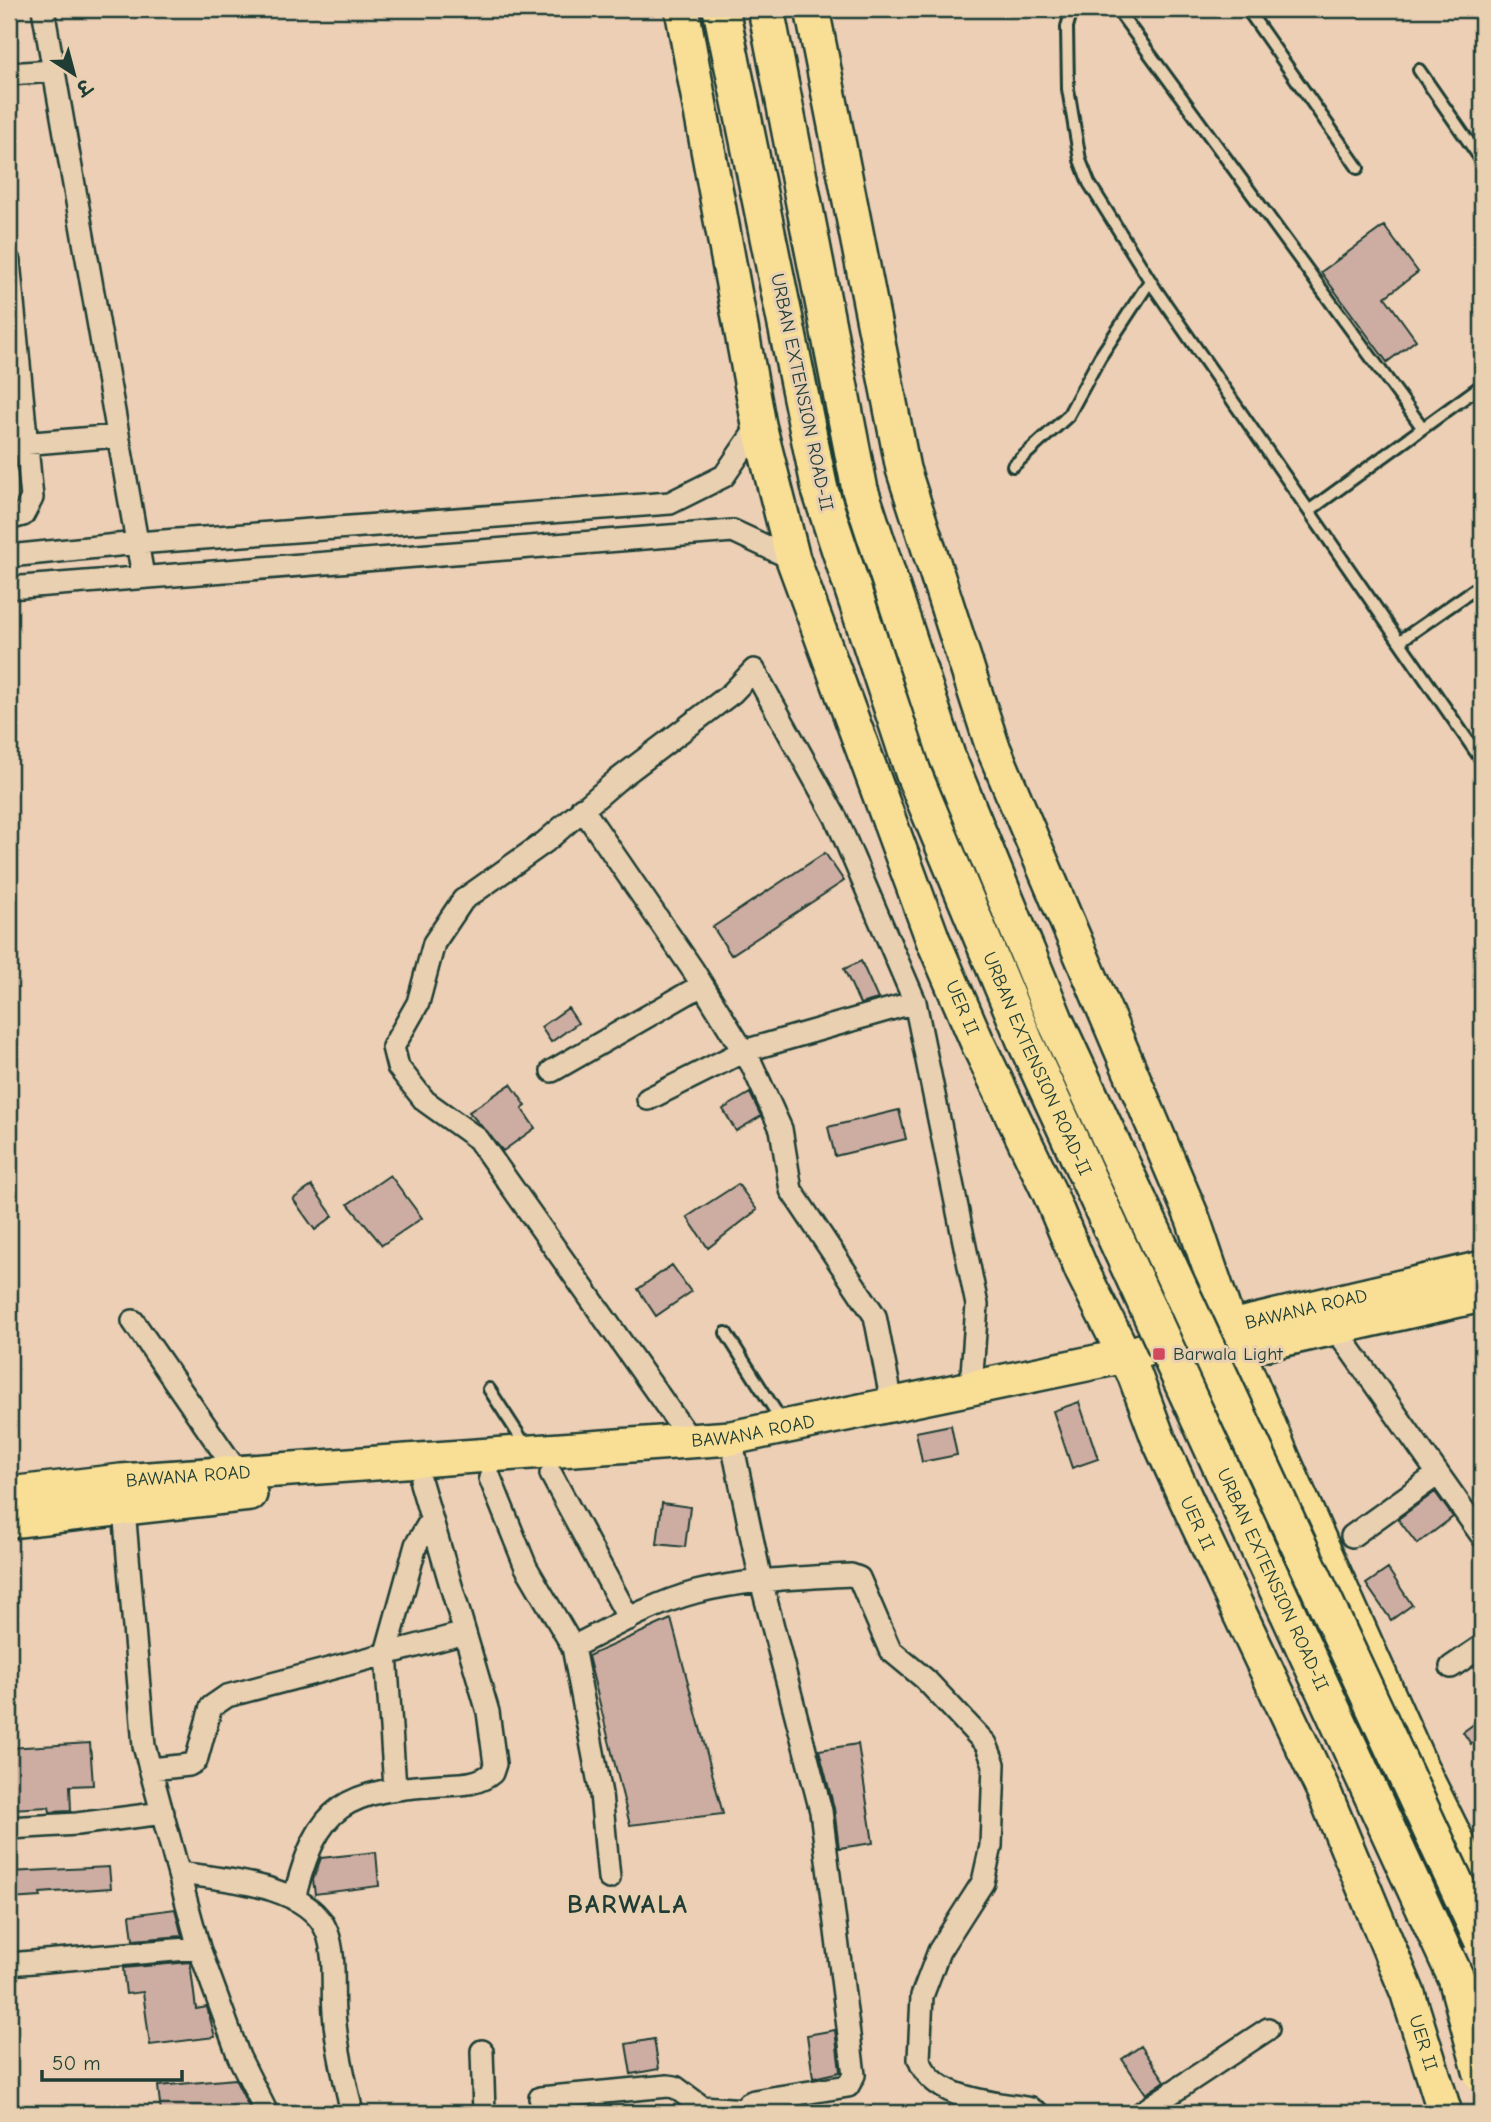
<svg xmlns="http://www.w3.org/2000/svg" width="1491" height="2122" font-family="'Comic Neue','Playpen Sans Deva',sans-serif">
  <style>
    .building { fill: #cdada2; stroke: #1f3d34; stroke-width: 2 }
    .lines { fill: none; stroke-linecap: round; stroke-linejoin: round }
    .service-casing { stroke: #1f3d34; stroke-width: 16 }
    .minor-casing { stroke: #1f3d34; stroke-width: 26 }
    .primary-casing { stroke: #1f3d34; stroke-width: 38 }
    .trunk-casing { stroke: #1f3d34; stroke-width: 40 }
    .service { stroke: #e9d0b1; stroke-width: 10 }
    .minor { stroke: #e9d0b1; stroke-width: 21 }
    .primary { stroke: #f9df96; stroke-width: 33 }
    .trunk { stroke: #f9df96; stroke-width: 35 }
    .trunk-bridge-casing { stroke: #1f3d34; stroke-width: 40; stroke-linecap: butt }
    .trunk-bridge { stroke: #f9df96; stroke-width: 35 }
    .poi-dot { fill: #d1495b; stroke: #e9d0b1; stroke-width: 2.5 }
    .labels { text-anchor: middle; dominant-baseline: central; stroke-width: 6; stroke-linejoin: round; paint-order: stroke }
    .street-label { font-size: 19px; fill: #1f3d34; stroke: #e9d0b1 }
    .poi-label { font-size: 19px; fill: #1f3d34; stroke: #e9d0b1; text-anchor: start }
    .district-label { font-size: 26px; font-weight: bold; letter-spacing: 2px; fill: #1f3d34; stroke: #e9d0b1 }
  </style>
  <rect width="100%" height="100%" fill="#eccfb4"/>
  <filter id="ink" filterUnits="userSpaceOnUse"><feTurbulence type="fractalNoise" baseFrequency=".0143" numOctaves="2"/><feDisplacementMap in="SourceGraphic" scale="14" xChannelSelector="R" yChannelSelector="G"/><feConvolveMatrix kernelMatrix="1 2 1 2 8 2 1 2 1" color-interpolation-filters="sRGB"/></filter>
  <g filter="url(#ink)">
    <!-- building -->
    <path class="building" d="M1384 226 1418 272 1385 297 1416 340 1387 362 1321 272Z
      M825 853 844 881 731 955 713 927Z
      M861 961 878 999 860 1004 844 969Z
      M568 1008 578 1023 551 1042 541 1027Z
      M511 1084 526 1106 522 1109 535 1128 503 1151 469 1112Z
      M750 1093 761 1116 736 1131 723 1109Z
      M899 1110 906 1139 835 1156 828 1127Z
      M390 1175 422 1218 382 1245 348 1204Z
      M738 1184 757 1210 708 1248 687 1217Z
      M312 1186 333 1216 315 1230 293 1199Z
      M672 1265 691 1292 656 1316 638 1289Z
      M1079 1402 1098 1459 1072 1468 1053 1411Z
      M951 1425 957 1455 922 1462 916 1432Z
      M1435 1492 1453 1517 1417 1544 1398 1519Z
      M662 1503 690 1507 685 1547 657 1544Z
      M1388 1569 1412 1605 1391 1620 1366 1584Z
      M671 1619 723 1814 630 1825 588 1656Z
      M1482 1718V1736L1471 1744 1463 1732Z
      M90 1743 93 1785 70 1786 71 1811 50 1812 49 1807 9 1809V1748Z
      M858 1744 873 1843 839 1848 834 1808 819 1750Z
      M376 1852 379 1886 315 1894 313 1880 321 1858Z
      M109 1867 111 1888 40 1893 41 1897 9 1899V1872Z
      M175 1909 182 1936 133 1940 130 1915Z
      M190 1962 196 2009 207 2007 215 2037 150 2045 143 1992 126 1994 123 1968Z
      M835 2030 840 2072 813 2078 807 2035Z
      M654 2039 659 2069 631 2074 626 2044Z
      M1141 2046 1165 2081 1146 2094 1122 2059Z
      M235 2079 252 2113H161L158 2086Z"/>
    <g class="lines">
      <!-- service casing -->
      <g class="service-casing">
        <path id="service" d="M1072 9 1067 27 1068 89 1080 160 1089 183 1156 290 1482 761
          M1117 9 1422 427
          M1247 9 1358 168
          M1419 70 1482 161
          M1013 466 1068 416 1100 357 1150 281
          M1310 510 1482 385
          M1400 641 1482 584
          M726 1333 783 1423
          M489 1389 526 1446"/>
      </g>
      <!-- minor casing -->
      <g class="minor-casing">
        <path id="minor" d="M43 9 143 576
          M9 74 53 71
          M9 261 32 498 23 515 9 519
          M9 445 118 436
          M9 556 137 543 670 503 724 476 759 425
          M9 588 733 531 793 559
          M582 808 693 970 752 1065 781 1129 791 1190 875 1316 892 1403
          M552 1071 702 985
          M648 1099 744 1051 915 1002
          M133 1321 238 1473
          M1335 1328 1482 1536
          M731 1438 761 1581 821 1811 854 2075 848 2086 754 2101 748 2104 745 2113
          M691 1441 478 1139 425 1101 398 1067 393 1047 418 1003 434 943 463 900 545 842 616 781 732 693 754 670 836 818 915 1002 977 1305 971 1387
          M551 1474 629 1619
          M490 1478 526 1567 573 1647 601 1794 609 1878
          M123 1497 144 1746 199 1948 239 2057 267 2113
          M1352 1536 1438 1474
          M573 1647C612 1627 654 1603 696 1592 747 1579 800 1578 851 1575L859 1578 890 1650 925 1679 986 1744 994 1764 991 1846 983 1882 939 1951 922 1996 919 2059C933 2101 995 2102 1031 2109L1038 2113
          M1451 1667 1482 1646
          M151 1769 189 1765 196 1761 211 1707 227 1696 465 1633
          M395 1788 386 1653 416 1545 431 1520
          M9 1828 77 1824 163 1813
          M179 1873C221 1879 309 1884 327 1932 336 1955 332 1988 334 2012 336 2046 345 2080 352 2113
          M294 1899C318 1802 345 1791 441 1785 460 1784 478 1785 492 1773L495 1764 488 1712 421 1483
          M9 1964 199 1948
          M482 2051 484 2113
          M540 2098 668 2086 675 2087 702 2107 744 2110
          M1141 2113 1268 2029"/>
      </g>
      <!-- primary casing -->
      <g class="primary-casing">
        <g id="primary">
          <path id="s1" d="M682 9 759 425 793 559 933 940 979 1046 1049 1192 1082 1271 1135 1376 1158 1438 1196 1521 1324 1792 1408 1994 1445 2113"/>
          <path d="M812 9 903 469 992 745 1193 1219 1237 1349 1284 1461 1424 1774 1482 1891"/>
          <path d="M1236 1350 1482 1295"/>
          <path id="s2" d="M9 1494 121 1481 731 1438 1125 1356 1179 1339 1482 1268"/>
          <path d="M9 1521 250 1494"/>
        </g>
      </g>
      <!-- trunk casing -->
      <g class="trunk-casing">
        <path id="trunk" d="M721 9 820 490
          M766 9 860 490"/>
      </g>
      <!-- service -->
      <use href="#service" class="service"/>
      <!-- minor -->
      <use href="#minor" class="minor"/>
      <!-- primary -->
      <use href="#primary" class="primary"/>
      <!-- trunk -->
      <use href="#trunk" class="trunk"/>
      <!-- trunk-bridge casing -->
      <g class="trunk-bridge-casing">
        <g id="trunk-bridge">
          <path id="s3" d="M820 490 914 775 1025 1041 1456 1978 1482 2074"/>
          <path d="M860 490 947 756 1055 1020 1482 1940"/>
        </g>
      </g>
      <!-- trunk-bridge -->
      <use href="#trunk-bridge" class="trunk-bridge"/>
    </g>
  </g>
  <!-- markers -->
  <rect class="poi-dot" x="1152" y="1347" width="14" height="14" rx="3.5"/>
  <g class="labels">
    <!-- street labels -->
    <g class="street-label">
      <text transform="translate(802 392) rotate(78)">URBAN EXTENSION ROAD-II</text>
      <text stroke="none"><textPath href="#s1" startOffset="1041">UER II</textPath></text>
      <text stroke="none"><textPath href="#s3" startOffset="614">URBAN EXTENSION ROAD-II</textPath></text>
      <text stroke="none"><textPath href="#s2" startOffset="1314">BAWANA ROAD</textPath></text>
      <text stroke="none"><textPath href="#s2" startOffset="747">BAWANA ROAD</textPath></text>
      <text stroke="none"><textPath href="#s2" startOffset="180">BAWANA ROAD</textPath></text>
      <text stroke="none"><textPath href="#s1" startOffset="1608">UER II</textPath></text>
      <text stroke="none"><textPath href="#s3" startOffset="1181">URBAN EXTENSION ROAD-II</textPath></text>
      <text stroke="none"><textPath href="#s1" startOffset="2175">UER II</textPath></text>
    </g>
    <!-- poi labels -->
    <g class="poi-label">
      <text x="1173" y="1354">Barwala Light</text>
    </g>
    <!-- district labels -->
    <g class="district-label">
      <text x="628" y="1905">BARWALA</text>
    </g>
  </g>
  <!-- margin -->
  <rect width="1491" height="2122" fill="none" stroke="#e9d0b1" stroke-width="35"/>
  <rect x="18" y="18" width="1456" height="2087" fill="none" stroke="#1f3d34" stroke-width="2.5" filter="url(#ink)"/>
  <!-- north arrow -->
  <g transform="translate(74 74) rotate(144)" stroke="#e9d0b1" stroke-width="5" paint-order="stroke">
  <path d="M0-5L12 26L0 18L-12 26Z" fill="#1f3d34"/>
  <text y="-10" font-size="19" font-weight="bold" text-anchor="middle" fill="#1f3d34">उ</text>
  </g>
  <!-- scale -->
  <path d="M42 2070v10h140v-10" fill="none" stroke="#1f3d34" stroke-width="3.5"/>
  <text x="52" y="2070" font-size="21" fill="#1f3d34" stroke="#e9d0b1" stroke-width="5" paint-order="stroke">50 m</text>
</svg>
